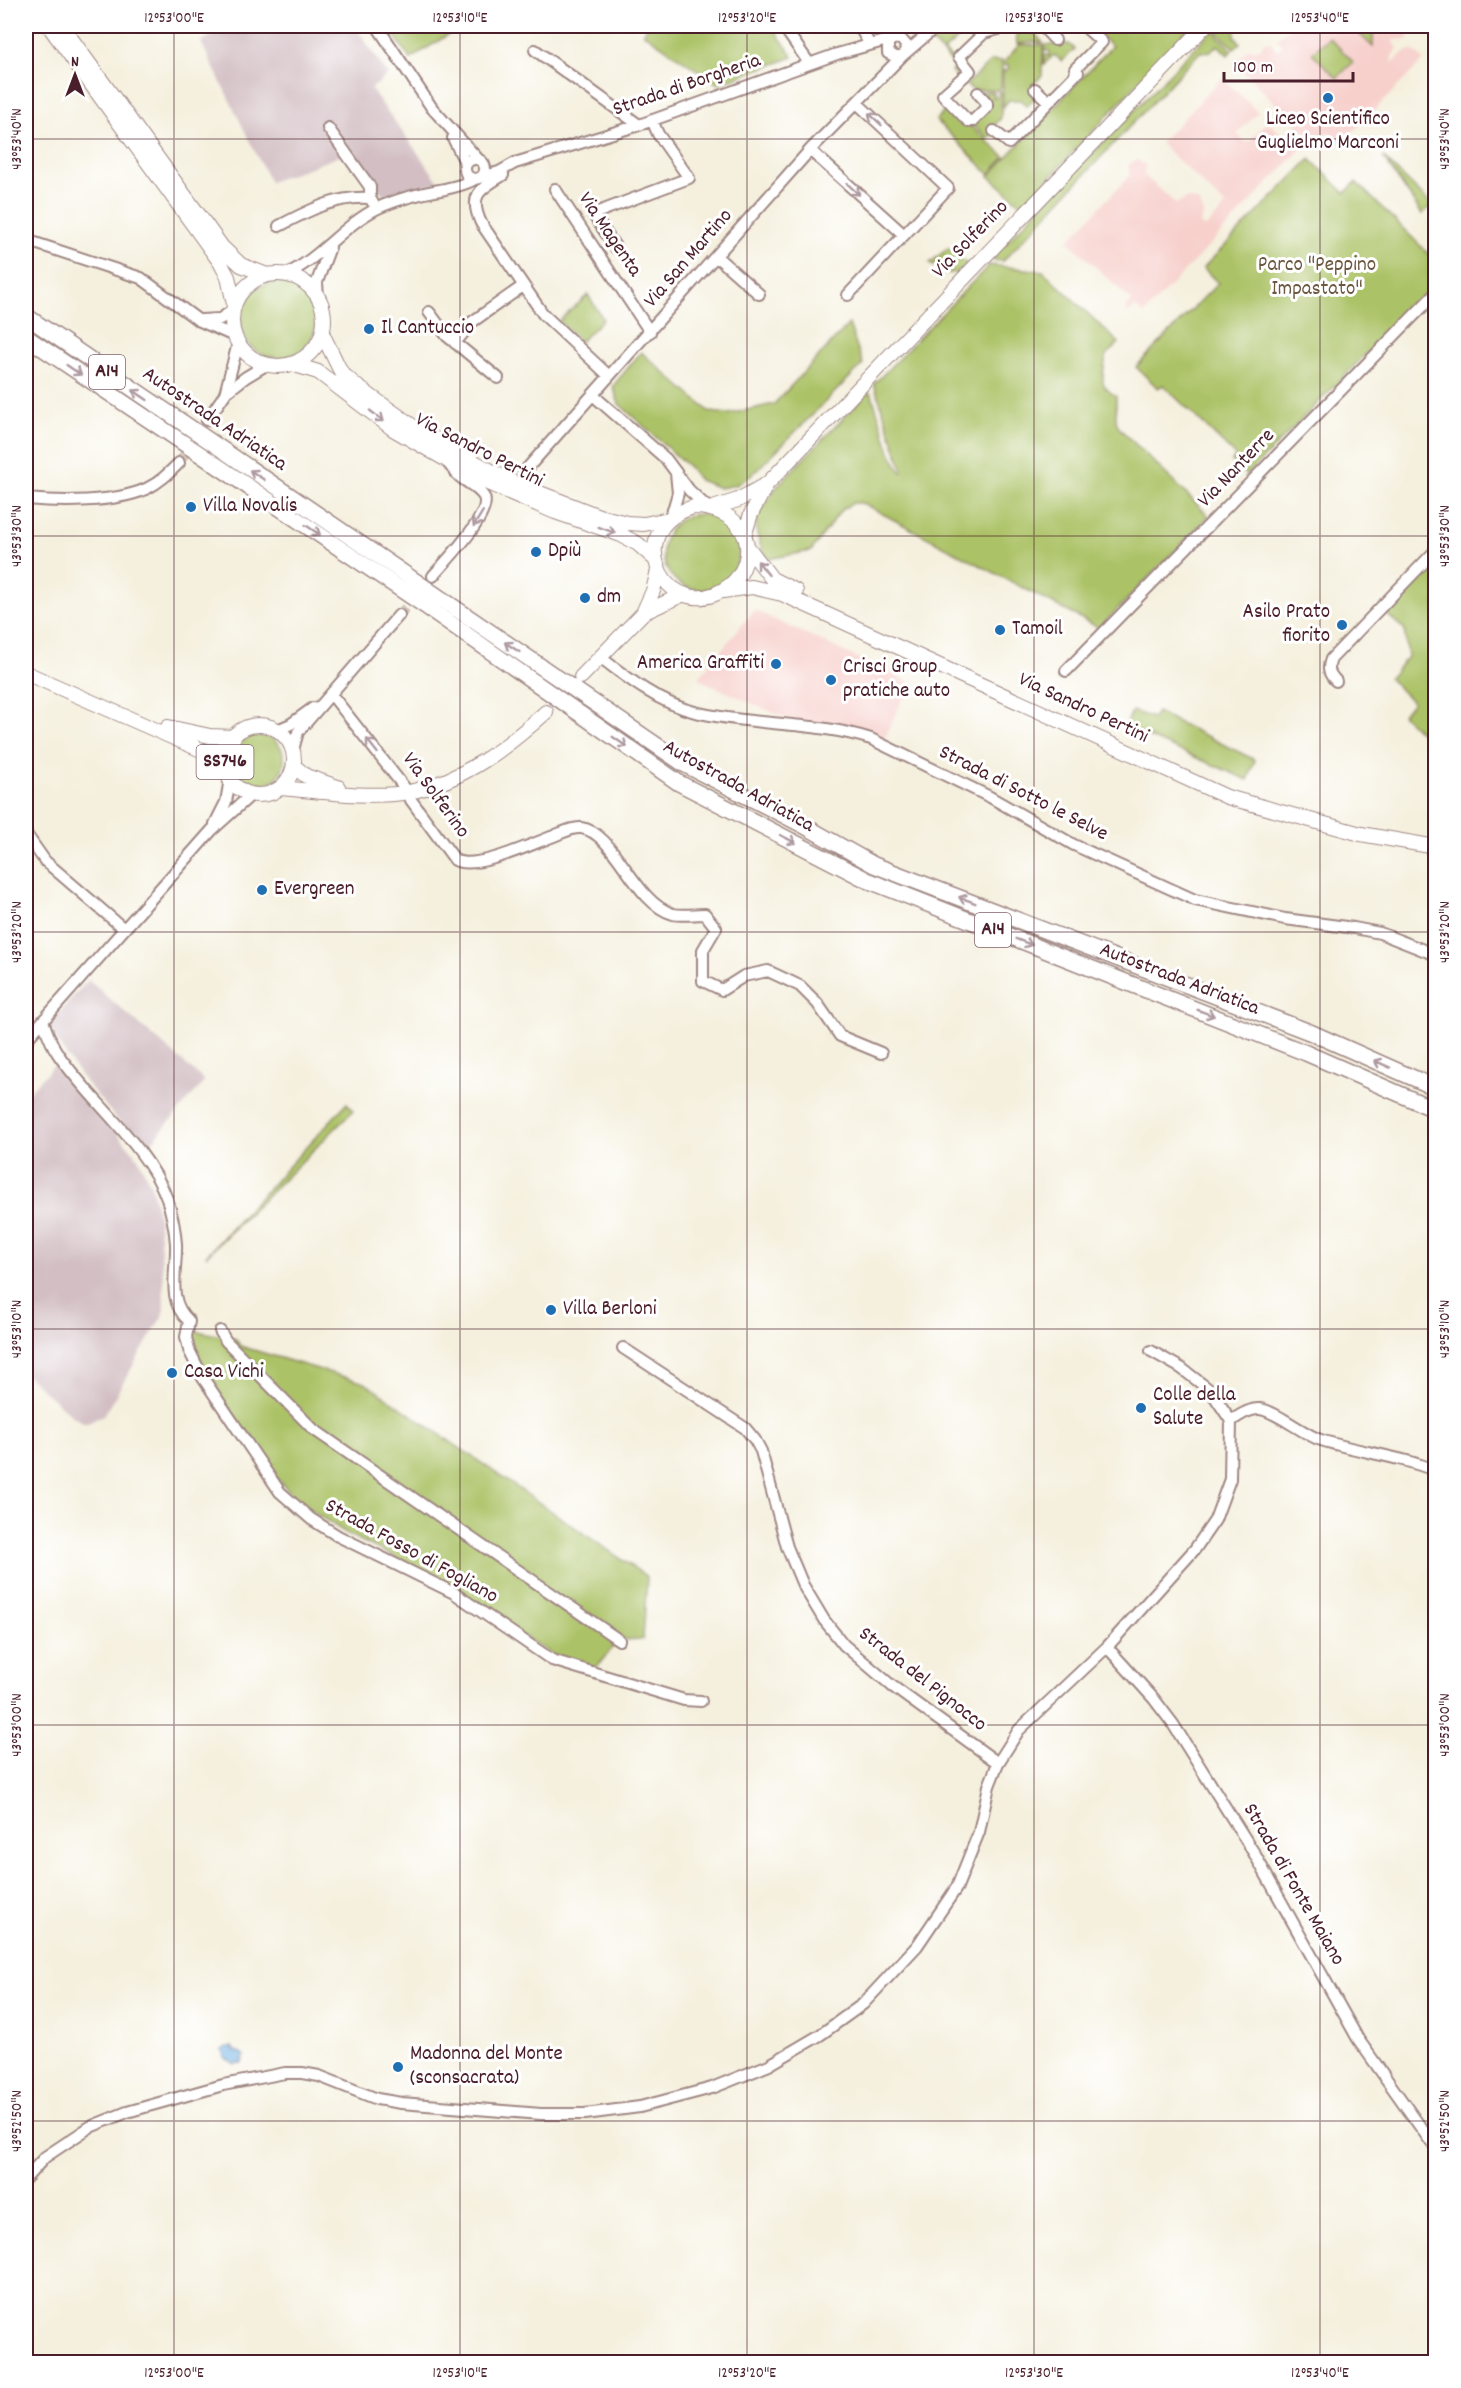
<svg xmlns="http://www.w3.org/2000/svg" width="1461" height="2388" font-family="Dekko,sans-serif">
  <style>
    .built { fill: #f7d0cc }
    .industrial { fill: #d2bec3 }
    .green { fill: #acc266; stroke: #7b7048; stroke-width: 1.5 }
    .water { fill: #6eb1e3; stroke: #5c6887; stroke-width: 1.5 }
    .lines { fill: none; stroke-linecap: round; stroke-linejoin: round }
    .minor-tunnel { stroke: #d3c6ba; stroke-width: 10; stroke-dasharray: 10 5; stroke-linecap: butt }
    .minor-casing { stroke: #a08884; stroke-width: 14 }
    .major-casing { stroke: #a08884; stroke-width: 16 }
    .highway-casing { stroke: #a08884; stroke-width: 18 }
    .minor { stroke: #fff; stroke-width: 10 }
    .major { stroke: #fff; stroke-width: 14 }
    .highway { stroke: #fff; stroke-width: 15 }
    .oneway { stroke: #ae9aa0 }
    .ticks { fill: none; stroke: #4a1f2b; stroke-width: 1.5; stroke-opacity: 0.45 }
    .poi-dot { fill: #1f6fb2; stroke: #fff; stroke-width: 2 }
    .labels { text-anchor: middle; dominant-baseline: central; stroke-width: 6; stroke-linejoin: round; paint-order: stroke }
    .shield { fill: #fff; stroke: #80626b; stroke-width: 1.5 }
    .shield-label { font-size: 20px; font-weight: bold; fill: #4a1f2b }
    .street-label { font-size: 21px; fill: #4a1f2b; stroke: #fff }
    .poi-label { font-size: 21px; fill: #4a1f2b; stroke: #fff; text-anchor: start }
    .park-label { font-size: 21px; fill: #6c5840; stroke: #fff }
    .neatline { fill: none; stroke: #4a1f2b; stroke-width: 2 }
    .ticks-label { font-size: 15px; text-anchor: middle; fill: #4a1f2b }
  </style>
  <rect width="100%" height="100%" fill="#fff"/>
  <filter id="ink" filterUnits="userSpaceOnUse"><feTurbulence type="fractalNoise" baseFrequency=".0167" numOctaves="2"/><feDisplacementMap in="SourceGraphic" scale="12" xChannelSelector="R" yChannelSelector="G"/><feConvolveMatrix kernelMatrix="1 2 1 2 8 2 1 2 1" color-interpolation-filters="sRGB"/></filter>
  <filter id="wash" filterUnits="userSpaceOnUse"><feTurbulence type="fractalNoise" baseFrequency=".008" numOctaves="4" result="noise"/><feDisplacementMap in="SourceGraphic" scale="24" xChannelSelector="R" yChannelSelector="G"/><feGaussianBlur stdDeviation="1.35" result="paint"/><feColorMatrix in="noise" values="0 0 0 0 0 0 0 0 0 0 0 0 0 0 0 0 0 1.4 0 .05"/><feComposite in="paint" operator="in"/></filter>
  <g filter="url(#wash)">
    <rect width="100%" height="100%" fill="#f5f0de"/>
    <!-- built -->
    <path class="built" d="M1291 26H1351L1373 47V26H1409V39L1392 40 1398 48 1392 56V63L1404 52 1412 50 1424 60 1341 144 1329 132 1316 144 1235 63 1248 49H1260L1265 42H1271L1275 49H1279L1283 45 1277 39Z
      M1222 78 1258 112 1237 134 1247 143 1268 122 1282 135 1285 132 1302 148 1144 314 1135 307 1129 313 1125 309 1132 301 1068 241 1130 175 1128 165 1137 160 1145 165 1144 175 1176 204 1188 198 1199 202 1204 213 1200 224 1205 228 1226 206 1160 143Z
      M754 610 910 682 885 738 785 718 698 679Z"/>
    <!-- industrial -->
    <path class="industrial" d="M225 26H355L388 75 371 89 439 182 384 196 351 152 270 182 201 42Z
      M88 980 205 1081 144 1151 83 1079 59 1045 49 1024Z
      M57 1062 138 1158 152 1188 158 1215 163 1276 164 1313 104 1415 85 1423 72 1416 26 1375V1095Z"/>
    <!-- green -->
    <path class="green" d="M388 26H462L410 59Z
      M648 26H772L793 57 718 84 643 33Z
      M977 26H995L973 38 965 32 944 51 960 66 959 75 956 77 951 71 955 66 930 40Z
      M1114 26H1191L1023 206 989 176 1112 46 1097 34Z
      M1215 26H1235V37L1240 43 1234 48 1213 28Z
      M1351 26H1373V47Z
      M1028 30 1030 33 1033 31 1043 43 1033 42 1017 44 1016 34Z
      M1212 30 1232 50 1228 55 1218 45 1209 52H1200L1003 261 992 260 997 252Z
      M1329 37 1353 62 1337 78 1312 53Z
      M1069 44 1075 49 1062 61 1054 55 1044 64V54L1049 56 1050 52 1048 50 1044 52 1045 45Z
      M1019 45H1043L1042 76 1032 85V90L1036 97 1027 106 1021 100H1009L1003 107V70L1006 71 1009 68 1008 65 1004 66V62Z
      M991 61H1002L1001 87 999 90H973L966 85Z
      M993 92 995 94 993 97 996 98 999 95 998 92H1001V118L991 129 992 135 988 139 972 124 987 110 980 93Z
      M949 107 1005 157 989 174 936 120Z
      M1383 157 1432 205 1422 214Z
      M1310 159 1345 193 1356 182 1435 260V284L1247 475 1232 461 1236 456 1163 385 1158 388 1136 367 1218 283 1203 268Z
      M948 248 968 265C955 275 947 277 935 264L933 266 930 263Z
      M989 265 1043 271 1119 343 1106 355C1104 375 1096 385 1116 396V421L1120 429 1209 516 1099 628 862 503H853L841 510 811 551 768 559 762 551 756 530 757 518 761 510 778 485 869 392 872 395 890 452 901 472 903 471 874 384Z
      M240 320a38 38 0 1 1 76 0a38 38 0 1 1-76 0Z
      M588 295 603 319 580 342 559 321Z
      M849 324 863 364 752 475 736 485 720 488 699 480 689 467 619 404 613 386 641 352 710 412 729 414 774 404Z
      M663 552a38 38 0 1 1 76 0a38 38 0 1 1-76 0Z
      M1435 562 1436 740 1429 741 1402 714 1413 703 1389 678 1408 657 1404 629 1385 613Z
      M1132 711 1153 718 1157 712 1255 760 1248 780 1125 727Z
      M234 760a25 25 0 1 1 50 0a25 25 0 1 1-50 0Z
      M347 1103 353 1111 206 1256Z
      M192 1330 236 1339 240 1346 365 1383 647 1577 643 1639 619 1640 595 1669 553 1655 411 1565 349 1535 301 1504 271 1472 220 1396 194 1348Z"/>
    <!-- water -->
    <path class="water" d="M226 2047H232L235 2051 241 2053 244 2056 242 2063 234 2064 224 2057 222 2050Z"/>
  </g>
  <g filter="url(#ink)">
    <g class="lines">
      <!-- minor-tunnel -->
      <path class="minor-tunnel" d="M179 463 207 420
        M399 615 417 595"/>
      <!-- minor casing -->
      <g class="minor-casing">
        <path id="minor" d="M377 26 432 108 478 159
          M783 26 809 63
          M859 26 870 45
          M1042 26 1055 40
          M535 50 639 125
          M905 52 906 45 901 39 895 38 888 42V53L898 58 902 56 937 26
          M1035 89 1049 102
          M978 93 987 103V107L973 121H968L943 95 970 71 959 57 984 33 1009 26
          M328 128 370 187V198L373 203
          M994 131 1009 143 1078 72 1075 69 1102 42 1084 26
          M453 138 464 160 465 167
          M810 150 903 234
          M465 169a10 10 0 1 1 20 0a10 10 0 1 1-20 0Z
          M503 175C480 189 468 195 481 223L543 314 609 376
          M482 177 499 172 515 163 639 125 837 54 891 39
          M555 189 650 332
          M279 226C308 211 337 195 370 198
          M26 240 141 278 198 320 234 336
          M616 248 593 214 689 178 658 134 652 120
          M717 257 759 294
          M285 275C321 258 343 225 378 208 399 198 422 193 445 189 456 186 465 185 475 179
          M848 295 948 188 857 103
          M318 298 317 282 330 247
          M429 312 447 336 498 378
          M201 320 220 319 232 311
          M455 343 472 322 523 286
          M225 393 246 377 266 365
          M594 396 666 459 689 490 707 507
          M207 420 225 394 238 343
          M524 472 810 150 902 56
          M26 499C60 502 114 503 146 489 159 483 169 473 179 463
          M671 517 678 493 676 473
          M433 576C444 563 492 515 484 497 479 488 467 483 459 476 455 472 451 467 447 462
          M600 657C627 678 661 704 695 712 753 726 814 721 871 739L990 797 1074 845 1195 900 1285 919 1354 928 1380 933 1436 955
          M1066 671 1436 293
          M1336 681C1329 674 1327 669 1331 659L1436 550
          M331 694 408 792 411 800 455 860C474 871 530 845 551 837 560 834 571 827 581 828 615 832 634 903 673 914 682 916 695 914 705 914L716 928 703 950V981L722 990 744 976 768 971 800 986 817 1003 840 1036 881 1053
          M277 730 291 724 313 708
          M293 750 298 732 399 615
          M215 824 226 802 230 779
          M26 834 45 861 124 929
          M43 1021C47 1032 51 1044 58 1054 90 1101 148 1146 167 1199 172 1214 175 1229 176 1244 177 1271 166 1301 189 1321L186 1337 189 1350 203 1378 280 1492 311 1519 338 1536 454 1593 552 1660 684 1700 701 1701
          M26 1040 212 830 252 794
          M220 1331 226 1341 313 1429 619 1640
          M623 1348 745 1428 755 1440 761 1451 787 1547 803 1585 824 1620 844 1645 892 1686 998 1763
          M1231 1421C1238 1416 1251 1408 1260 1409 1275 1411 1301 1432 1318 1439 1356 1452 1398 1455 1436 1471
          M1107 1647 1154 1699 1173 1724 1254 1853 1358 2039 1436 2149
          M26 2178 45 2157 90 2127 127 2112 223 2085 285 2073H302L319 2076 377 2099 401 2103 541 2114H585L640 2107 712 2088 769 2065 820 2035 863 2004 917 1946 957 1887 979 1832 989 1786 998 1763 1019 1730 1107 1647 1195 1549 1215 1520 1230 1479 1231 1421 1211 1391 1181 1368 1151 1351"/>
      </g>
      <!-- major casing -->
      <g class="major-casing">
        <path id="major" d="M49 26 220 262 228 277 234 304
          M62 26 222 247 241 265 267 275
          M232 320a46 46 0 1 1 92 0a46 46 0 1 1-92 0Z
          M322 333 341 372 355 385 411 425 463 456 514 483 599 516 627 523 644 524 669 519
          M292 364 318 372 393 429 483 481 555 512 621 535 638 544 656 560
          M694 507C732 507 761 537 740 574 734 583 725 590 715 594 660 615 623 526 694 507Z
          M713 508 738 500 767 484
          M745 533 751 514 767 484 1205 26
          M747 546 772 579 796 591
          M723 591 752 587 782 594 1227 797 1361 834 1436 847
          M643 613 653 591 658 570
          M26 673 224 760
          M581 677 643 613 684 594
          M224 760a35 35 0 1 1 70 0a35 35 0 1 1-70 0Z
          M168 727 210 736 234 737
          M294 766 306 776 338 787
          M280 788C316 791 375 799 409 792 463 781 506 748 546 712"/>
      </g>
      <!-- highway casing -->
      <g class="highway-casing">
        <path id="highway" d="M26 316 684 764 803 825 874 865 1312 1033 1436 1088
          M26 337 427 607 679 783 867 880 1306 1053 1436 1110"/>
      </g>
      <!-- minor -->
      <use href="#minor" class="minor"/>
      <!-- major -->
      <use href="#major" class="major"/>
      <!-- highway -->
      <use href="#highway" class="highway"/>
    </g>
    <!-- one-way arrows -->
    <defs><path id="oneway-shaft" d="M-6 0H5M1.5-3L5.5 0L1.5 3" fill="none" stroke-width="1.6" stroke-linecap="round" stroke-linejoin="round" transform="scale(1.5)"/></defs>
    <g class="oneway">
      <use href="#oneway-shaft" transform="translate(875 119) rotate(-137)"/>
      <use href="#oneway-shaft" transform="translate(853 189) rotate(42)"/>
      <use href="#oneway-shaft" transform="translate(74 370) rotate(34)"/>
      <use href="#oneway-shaft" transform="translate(140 395) rotate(-146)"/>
      <use href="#oneway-shaft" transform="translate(377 416) rotate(38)"/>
      <use href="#oneway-shaft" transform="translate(257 475) rotate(-146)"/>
      <use href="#oneway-shaft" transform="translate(478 519) rotate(122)"/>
      <use href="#oneway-shaft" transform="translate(313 530) rotate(34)"/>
      <use href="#oneway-shaft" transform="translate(607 530) rotate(20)"/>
      <use href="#oneway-shaft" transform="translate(763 568) rotate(-128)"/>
      <use href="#oneway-shaft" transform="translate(512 647) rotate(-147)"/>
      <use href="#oneway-shaft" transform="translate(620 742) rotate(35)"/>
      <use href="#oneway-shaft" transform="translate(372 746) rotate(-128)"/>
      <use href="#oneway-shaft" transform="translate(788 839) rotate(27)"/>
      <use href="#oneway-shaft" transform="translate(967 900) rotate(-159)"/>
      <use href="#oneway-shaft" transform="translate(1024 942) rotate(21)"/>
      <use href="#oneway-shaft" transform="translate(1206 1013) rotate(21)"/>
      <use href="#oneway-shaft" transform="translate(1382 1064) rotate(-156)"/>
    </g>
  </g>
  <!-- ticks -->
  <path class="ticks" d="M174 26V2362M460 26V2362M747 26V2362M1034 26V2362M1320 26V2362M26 139H1436M26 536H1436M26 932H1436M26 1329H1436M26 1725H1436M26 2121H1436"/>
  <!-- markers -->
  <g class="poi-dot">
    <circle cx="1328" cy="98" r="6"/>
    <circle cx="369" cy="329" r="6"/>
    <circle cx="191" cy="507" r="6"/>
    <circle cx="536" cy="552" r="6"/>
    <circle cx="585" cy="598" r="6"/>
    <circle cx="1342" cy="625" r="6"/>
    <circle cx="1000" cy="630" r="6"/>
    <circle cx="776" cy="664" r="6"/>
    <circle cx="831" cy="680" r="6"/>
    <circle cx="262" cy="890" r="6"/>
    <circle cx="551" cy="1310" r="6"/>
    <circle cx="172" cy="1373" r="6"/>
    <circle cx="1141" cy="1408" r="6"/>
    <circle cx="398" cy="2067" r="6"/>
  </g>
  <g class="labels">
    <!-- shield labels -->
    <g class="shield">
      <rect x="89" y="355" width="36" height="34" rx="4.5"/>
      <rect x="196.5" y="745" width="57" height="34" rx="4.5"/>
      <rect x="975" y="913" width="36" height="34" rx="4.5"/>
    </g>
    <g class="shield-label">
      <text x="107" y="372">A14</text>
      <text x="225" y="762">SS746</text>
      <text x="993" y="930">A14</text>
    </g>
    <!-- street labels -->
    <g class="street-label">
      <text transform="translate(687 86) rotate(-19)">Strada di Borgheria</text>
      <text transform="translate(609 235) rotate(56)">Via Magenta</text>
      <text transform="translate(971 240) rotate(-46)">Via Solferino</text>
      <text transform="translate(689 259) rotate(-49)">Via San Martino</text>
      <text transform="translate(214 420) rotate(34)">Autostrada Adriatica</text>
      <text transform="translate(479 451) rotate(27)">Via Sandro Pertini</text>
      <text transform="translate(1237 469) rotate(-46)">Via Nanterre</text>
      <text transform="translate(1083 709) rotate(25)">Via Sandro Pertini</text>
      <text transform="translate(738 787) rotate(29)">Autostrada Adriatica</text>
      <text transform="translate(1023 794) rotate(27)">Strada di Sotto le Selve</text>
      <text transform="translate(435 796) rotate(54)">Via Solferino</text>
      <text transform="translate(1179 980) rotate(21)">Autostrada Adriatica</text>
      <text transform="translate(411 1552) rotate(29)">Strada Fosso di Fogliano</text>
      <text transform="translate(922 1680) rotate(38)">Strada del Pignocco</text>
      <text transform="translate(1293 1885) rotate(60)">Strada di Fonte Maiano</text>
    </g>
    <!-- poi labels -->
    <g class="poi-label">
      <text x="1328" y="120" text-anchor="middle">Liceo Scientifico<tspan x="1328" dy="24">Guglielmo Marconi</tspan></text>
      <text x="381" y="329">Il Cantuccio</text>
      <text x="203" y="507">Villa Novalis</text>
      <text x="548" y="552">Dpiù</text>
      <text x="597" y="598">dm</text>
      <text x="1330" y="613" text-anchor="end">Asilo Prato<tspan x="1330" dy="24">fiorito</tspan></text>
      <text x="1012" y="630">Tamoil</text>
      <text x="764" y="664" text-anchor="end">America Graffiti</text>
      <text x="843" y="668">Crisci Group<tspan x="843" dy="24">pratiche auto</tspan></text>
      <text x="274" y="890">Evergreen</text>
      <text x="563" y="1310">Villa Berloni</text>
      <text x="184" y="1373">Casa Vichi</text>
      <text x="1153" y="1396">Colle della<tspan x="1153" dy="24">Salute</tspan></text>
      <text x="410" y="2055">Madonna del Monte<tspan x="410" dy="24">(sconsacrata)</tspan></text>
    </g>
    <!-- park labels -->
    <g class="park-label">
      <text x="1317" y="266">Parco "Peppino<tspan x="1317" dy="24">Impastato"</tspan></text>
    </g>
  </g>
  <!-- margin -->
  <rect width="1461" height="2388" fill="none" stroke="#fff" stroke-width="66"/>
  <!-- north arrow -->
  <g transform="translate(75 75)" stroke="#ffffff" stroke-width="4.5" paint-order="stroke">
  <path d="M0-4.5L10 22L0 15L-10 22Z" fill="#4a1f2b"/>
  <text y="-9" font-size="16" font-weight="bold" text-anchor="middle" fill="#4a1f2b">N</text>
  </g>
  <!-- scale -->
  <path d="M1224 72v9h129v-9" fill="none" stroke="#4a1f2b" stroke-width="3"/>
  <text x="1233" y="72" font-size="18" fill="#4a1f2b" stroke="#ffffff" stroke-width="4.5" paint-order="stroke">100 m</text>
  <rect x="33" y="33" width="1395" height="2322" class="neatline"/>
  <g class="ticks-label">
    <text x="174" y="22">12°53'00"E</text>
    <text x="460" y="22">12°53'10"E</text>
    <text x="747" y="22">12°53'20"E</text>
    <text x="1034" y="22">12°53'30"E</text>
    <text x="1320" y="22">12°53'40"E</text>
    <text transform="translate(16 139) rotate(-90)" y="5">43°53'40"N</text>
    <text transform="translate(1444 139) rotate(-90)" y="5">43°53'40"N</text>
    <text transform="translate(16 536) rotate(-90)" y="5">43°53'30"N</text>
    <text transform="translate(1444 536) rotate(-90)" y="5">43°53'30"N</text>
    <text transform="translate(16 932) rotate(-90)" y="5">43°53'20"N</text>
    <text transform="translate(1444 932) rotate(-90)" y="5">43°53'20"N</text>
    <text transform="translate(16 1329) rotate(-90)" y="5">43°53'10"N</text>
    <text transform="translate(1444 1329) rotate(-90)" y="5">43°53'10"N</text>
    <text transform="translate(16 1725) rotate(-90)" y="5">43°53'00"N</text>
    <text transform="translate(1444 1725) rotate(-90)" y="5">43°53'00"N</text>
    <text transform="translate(16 2121) rotate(-90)" y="5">43°52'50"N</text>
    <text transform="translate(1444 2121) rotate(-90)" y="5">43°52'50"N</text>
    <text x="174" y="2377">12°53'00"E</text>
    <text x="460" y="2377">12°53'10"E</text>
    <text x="747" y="2377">12°53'20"E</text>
    <text x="1034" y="2377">12°53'30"E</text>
    <text x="1320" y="2377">12°53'40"E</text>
  </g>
</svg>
